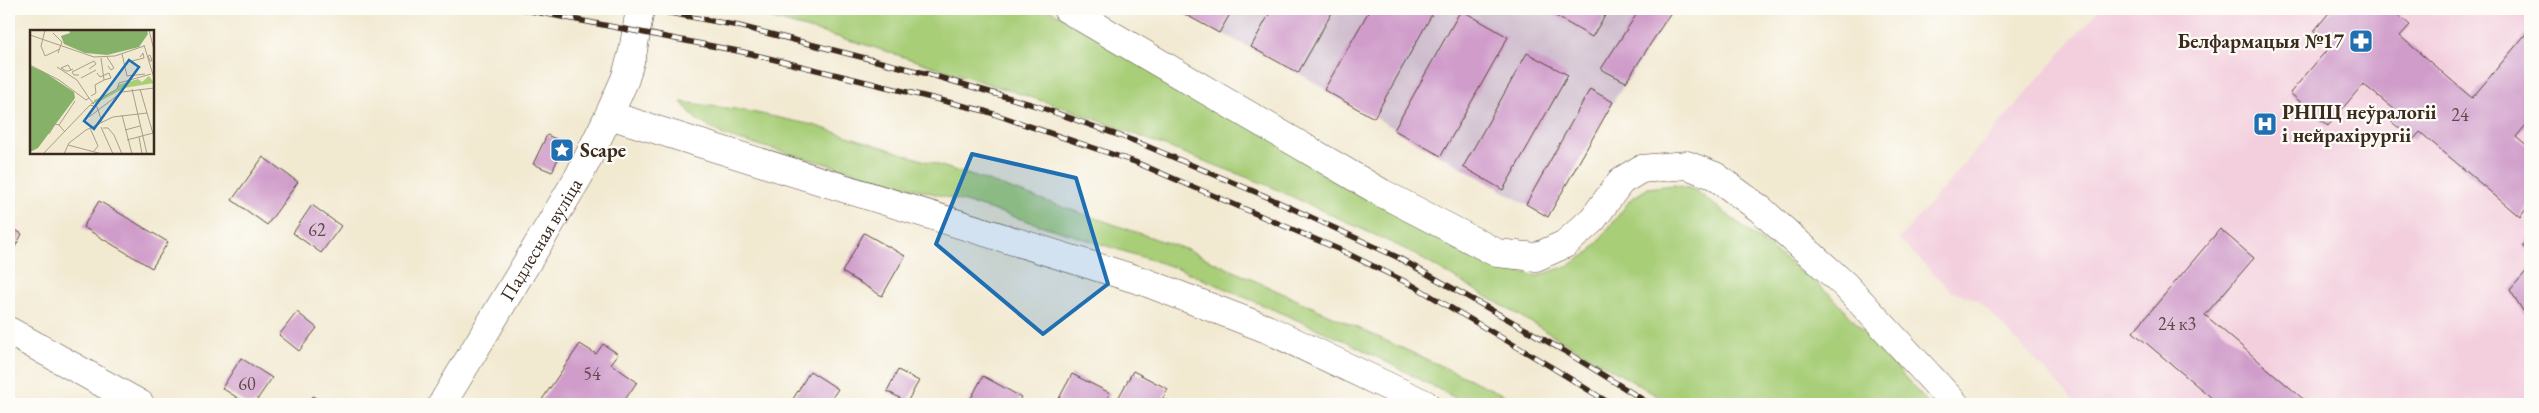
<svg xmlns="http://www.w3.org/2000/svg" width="2539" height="413" font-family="'EB Garamond',serif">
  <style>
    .built { fill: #f3cfde }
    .industrial { fill: #cfbdce }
    .green { fill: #a8ce78; stroke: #727c4b }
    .building { fill: #d09dcb }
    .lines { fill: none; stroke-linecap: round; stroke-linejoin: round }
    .minor-casing { stroke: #564739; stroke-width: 29 }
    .tertiary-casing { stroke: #564739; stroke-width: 29 }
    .minor { stroke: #fff; stroke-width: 28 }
    .tertiary { stroke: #fff; stroke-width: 28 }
    .rail-casing { stroke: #3b2a1e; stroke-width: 5.5 }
    .rail { stroke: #fdfcf7; stroke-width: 4; stroke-dasharray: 11; stroke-linecap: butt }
    .marked { fill: #1f6fb2; fill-opacity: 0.2; stroke: #1f6fb2; stroke-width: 4; stroke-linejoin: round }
    .labels { text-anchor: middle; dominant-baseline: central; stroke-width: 4.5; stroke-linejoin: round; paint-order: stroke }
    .number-label { font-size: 18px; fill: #604749 }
    .poi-label { font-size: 20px; font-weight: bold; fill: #3b2a1e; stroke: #fdfcf7; text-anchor: start }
    .street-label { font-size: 20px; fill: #3b2a1e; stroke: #fdfcf7 }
    .inset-road { fill: none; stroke: #a99d89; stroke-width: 1 }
    .view { fill: #1f6fb2; fill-opacity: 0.15; stroke: #1f6fb2; stroke-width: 2.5 }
    .inset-edge { fill: none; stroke: #3b2a1e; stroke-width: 2.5 }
  </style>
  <rect width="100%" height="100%" fill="#fdfcf7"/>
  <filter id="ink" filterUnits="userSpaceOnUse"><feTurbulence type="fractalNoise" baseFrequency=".02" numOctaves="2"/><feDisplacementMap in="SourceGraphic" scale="10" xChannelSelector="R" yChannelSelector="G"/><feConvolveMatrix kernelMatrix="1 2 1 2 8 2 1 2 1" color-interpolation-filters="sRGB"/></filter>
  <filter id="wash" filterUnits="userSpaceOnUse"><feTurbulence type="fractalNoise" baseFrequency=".0096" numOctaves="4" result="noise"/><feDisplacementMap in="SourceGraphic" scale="20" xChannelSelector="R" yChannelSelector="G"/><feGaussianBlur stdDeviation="1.12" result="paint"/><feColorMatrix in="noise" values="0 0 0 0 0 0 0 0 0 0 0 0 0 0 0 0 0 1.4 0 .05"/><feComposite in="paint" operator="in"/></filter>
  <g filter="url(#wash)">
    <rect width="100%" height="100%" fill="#f2e9d1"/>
    <!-- built -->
    <path class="built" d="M2099 9H2530V404H2077L1978 300 1952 292 1899 239Z"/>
    <!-- industrial -->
    <path class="industrial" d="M1176 9H1673L1613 102 1548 217 1298 73Z"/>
    <!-- green -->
    <path class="green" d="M744 9H1048L1204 94 1495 265 1537 276 1570 265 1591 251 1631 199 1648 188 1674 185 1694 189 1831 295 1929 404H1671L1405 249 1267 185 1071 110 863 44 744 11Z
      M681 102 742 110 813 125 979 178 1188 250 1524 404H1467L1350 343 1180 269 986 208 725 136 696 119Z"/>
    <g id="blocks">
      <!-- building -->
      <path class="building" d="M1180 9H1233L1219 33 1179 11Z
        M1272 9H1334L1298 73 1251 47Z
        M1370 9H1435L1374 118 1324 90Z
        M1555 9H1609L1592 37 1552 14Z
        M1640 9H1673L1626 82 1601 69Z
        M2332 9H2391L2410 25 2400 36 2472 98 2530 29V120L2516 137 2530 149V204L2520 217 2420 132 2413 140 2387 118 2394 109 2363 84 2328 126 2290 93 2331 45 2314 31Z
        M1461 10 1508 37 1441 156 1394 130Z
        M1527 53 1568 75 1503 190 1463 167Z
        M1590 89 1613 102 1548 217 1526 204Z
        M547 135 565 143 552 172 533 164Z
        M263 157 298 182 267 225 232 200Z
        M99 201 168 242 152 268 83 227Z
        M312 205 341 226 321 253 293 233Z
        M9 226 22 234 9 258Z
        M2220 229 2254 258 2205 315 2309 404H2219L2133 332Z
        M864 233 905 256 882 296 842 272Z
        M2530 236V253L2522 246Z
        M2530 267V322L2510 290Z
        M297 312 317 328 299 351 279 335Z
        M580 344 596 354 603 344 618 354 611 364 637 382 622 404H539Z
        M241 358 272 378 254 404H247L222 388Z
        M898 370 919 381 907 402 887 391Z
        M810 371 838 389 828 404H790Z
        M1133 371 1168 389 1160 404H1115Z
        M1072 374 1110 393 1105 404H1056Z
        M983 376 1021 397 1017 404H968Z
        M313 396 324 404H307Z"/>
    </g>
  </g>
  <g filter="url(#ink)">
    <use href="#blocks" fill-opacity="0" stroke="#564739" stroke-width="1"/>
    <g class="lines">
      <!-- minor casing -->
      <g class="minor-casing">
        <path id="minor" d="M1067 9 1382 193 1497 253 1536 257 1565 244 1593 219 1621 181 1641 169 1687 165 1715 176 1760 209 1845 285 1955 404
          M609 115 1145 282 1267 329 1425 404"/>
      </g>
      <!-- tertiary casing -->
      <g class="tertiary-casing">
        <g id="tertiary">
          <path d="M9 331 140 404"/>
          <path id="s1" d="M442 404 579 176 609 115 625 79 633 51 640 9"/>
        </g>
      </g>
      <!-- minor -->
      <use href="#minor" class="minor"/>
      <!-- tertiary -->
      <use href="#tertiary" class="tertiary"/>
      <!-- rail casing -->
      <g class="rail-casing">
        <path id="rail" d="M521 9 743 52 985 111 1135 162 1338 249 1414 286 1553 368 1611 404
          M649 9 739 26 928 74 1037 106 1137 142 1265 196 1397 257 1566 352 1650 404"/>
      </g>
      <!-- rail -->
      <use href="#rail" class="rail"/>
    </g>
  </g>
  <!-- marked area -->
  <path class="marked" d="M972 154 1076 178 1108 284 1043 334 936 244Z"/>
  <!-- icons -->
  <defs>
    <g id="pharmacy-square" transform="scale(1.25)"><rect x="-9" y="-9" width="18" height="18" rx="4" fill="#1f6fb2" stroke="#fdfcf7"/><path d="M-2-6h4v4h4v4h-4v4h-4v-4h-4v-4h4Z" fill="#fff"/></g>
    <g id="hospital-square" transform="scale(1.25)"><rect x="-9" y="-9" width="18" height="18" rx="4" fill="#1f6fb2" stroke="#fdfcf7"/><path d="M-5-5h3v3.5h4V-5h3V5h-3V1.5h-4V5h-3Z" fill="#fff"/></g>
    <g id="sight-square" transform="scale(1.25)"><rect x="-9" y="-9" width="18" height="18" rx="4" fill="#1f6fb2" stroke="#fdfcf7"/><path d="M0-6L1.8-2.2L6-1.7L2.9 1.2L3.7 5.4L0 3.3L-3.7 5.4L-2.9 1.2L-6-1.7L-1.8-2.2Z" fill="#fff"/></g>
  </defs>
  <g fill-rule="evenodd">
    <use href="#pharmacy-square" x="2361" y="41"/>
    <use href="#hospital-square" x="2265" y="124"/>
    <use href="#sight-square" x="562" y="150"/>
  </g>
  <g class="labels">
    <!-- number labels -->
    <g class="number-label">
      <text x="2460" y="114">24</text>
      <text x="317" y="229">62</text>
      <text x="2177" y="323">24 к3</text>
      <text x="592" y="373">54</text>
      <text x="247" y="383">60</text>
    </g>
    <!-- poi labels -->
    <g class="poi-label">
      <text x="2344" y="41" text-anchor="end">Белфармацыя №17</text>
      <text x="2282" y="112">РНПЦ неўралогіі<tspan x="2282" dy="23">і нейрахірургіі</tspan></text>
      <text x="580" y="150">Scape</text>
    </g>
    <!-- street labels -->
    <g class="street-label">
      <text stroke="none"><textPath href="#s1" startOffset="192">Падлесная вуліца</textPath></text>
    </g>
  </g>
  <!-- overview -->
  <g transform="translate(30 30)">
    <rect width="124" height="124" fill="#f2e9d1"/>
    <path d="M119 46 124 53 94 58 65 74 64 70 87 60 88 55 108 49 112 52Z" fill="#a8ce78"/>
    <path d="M39 0H117L118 4 109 17 77 25 55 23 34 14 31 6 40 3ZM0 36 14 42 44 62 45 68 8 118 0 122Z" fill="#86b168"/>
    <path class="inset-road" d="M15 0 11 16 15 26 30 19M119 0 124 20M23 3 32 12 28 23M0 5 64 27 85 26 114 16M114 15 124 48M92 24 97 46 115 44M120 25 122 31H120L118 26ZM77 27 84 38 81 40 78 36M102 31 114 28 113 23 110 27M0 35 29 50 56 70 59 68 64 74M27 37 47 50 59 68M41 40 38 35 31 38 36 41H38L41 40 43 39M67 43 70 47 79 43 81 48 74 50M49 45H44L42 42 64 31 66 34 59 39M51 48 66 40M102 59 117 124M110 59 124 107M61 66 66 63 65 55 74 50 71 28M61 74 87 59 89 53 121 44M92 85 102 124M59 87 92 62 124 58M71 97 83 124M60 98 68 116 64 121M73 98H78L84 105 92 124M95 100 110 96M35 102 29 95 45 71M19 104 25 94 29 95M109 107 112 124M97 110 123 103M38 115 72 124M13 124 60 75 67 77 72 92M34 124 39 113 56 100 83 87 117 83"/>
    <path class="view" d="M99 30 109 37 64 99 54 91Z"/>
    <rect width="124" height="124" class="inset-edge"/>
  </g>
  <!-- margin -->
  <rect width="2539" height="413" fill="none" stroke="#fdfcf7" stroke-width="30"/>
</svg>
